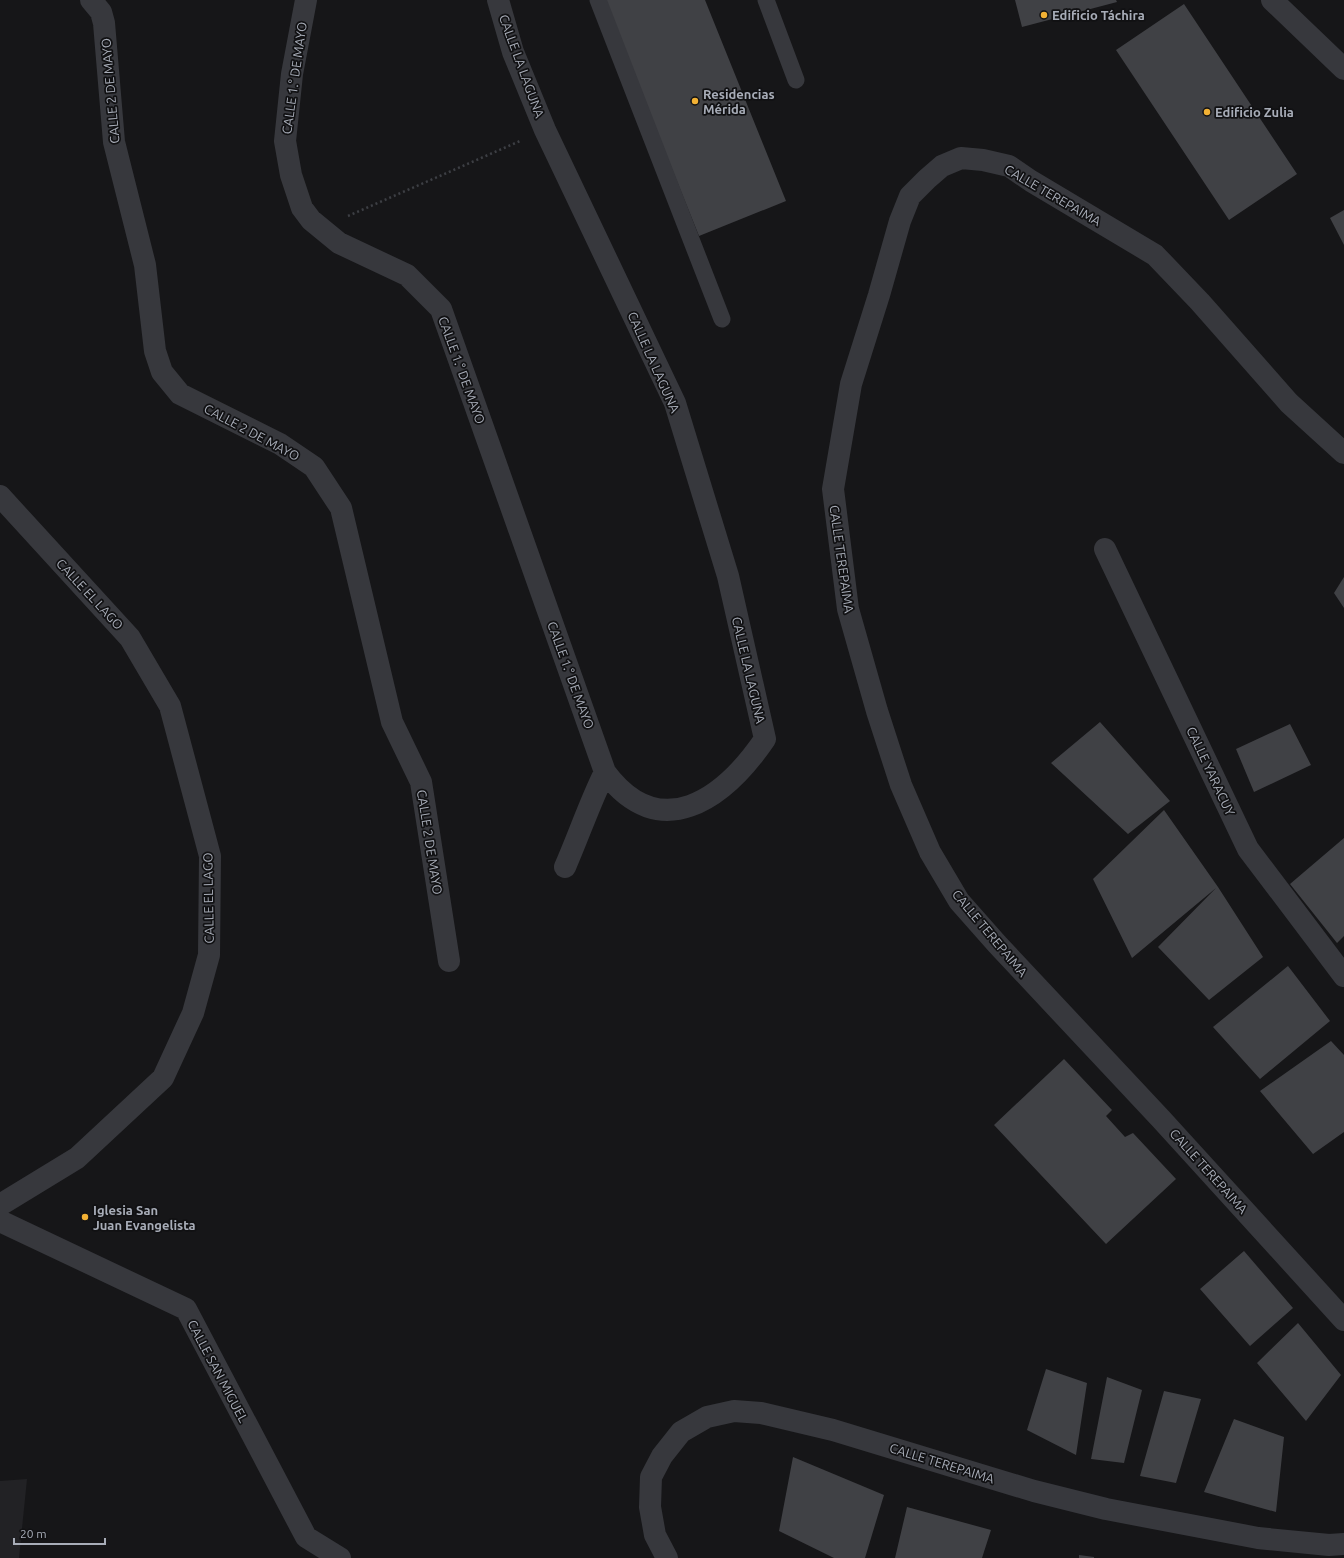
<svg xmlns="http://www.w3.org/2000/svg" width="1344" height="1558" font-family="Ubuntu,sans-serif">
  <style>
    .built { fill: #222225 }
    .building { fill: #404145 }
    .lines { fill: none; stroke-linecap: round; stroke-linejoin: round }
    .path { stroke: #3d3f44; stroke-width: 2.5; stroke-dasharray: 2 3; stroke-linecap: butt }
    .lane { stroke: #37383d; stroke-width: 17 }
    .street { stroke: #37383d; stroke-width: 22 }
    .poi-dot { fill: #f2b134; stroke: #111113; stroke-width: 1.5 }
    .labels { text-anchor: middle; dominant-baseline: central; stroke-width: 3.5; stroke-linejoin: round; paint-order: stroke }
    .poi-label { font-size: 13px; font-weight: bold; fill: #a8adb8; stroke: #111113; text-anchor: start }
    .street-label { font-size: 13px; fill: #a8adb8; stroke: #111113 }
  </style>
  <rect width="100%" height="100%" fill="#161618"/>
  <!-- built -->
  <path class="built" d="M27 1479 19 1558H0V1481Z"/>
  <!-- building -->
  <path class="building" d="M604 0H705L786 201 699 236Z
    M1015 0H1116L1117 2 1022 27Z
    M1184 4 1297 174 1229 220 1116 50Z
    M1344 210V245L1330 218Z
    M1344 577V608L1334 593Z
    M1100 722 1170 801 1128 834 1051 763Z
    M1290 724 1311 765 1254 792 1236 749Z
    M1164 810 1218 887 1263 957 1209 1000 1158 947 1216 888 1132 958 1093 879Z
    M1344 838V936L1337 943 1290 884Z
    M1288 966 1330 1021 1260 1079 1213 1027Z
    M1331 1041 1344 1055V1132L1313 1154 1260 1091Z
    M1064 1059 1112 1110 1106 1116 1125 1137 1133 1133 1176 1179 1106 1244 994 1125Z
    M1244 1251 1293 1308 1250 1346 1200 1289Z
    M1298 1323 1341 1375 1306 1421 1257 1363Z
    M1046 1369 1087 1383 1076 1455 1027 1430Z
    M1107 1377 1142 1390 1124 1463 1091 1459Z
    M1164 1391 1201 1399 1176 1483 1140 1476Z
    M1234 1419 1284 1437 1276 1512 1204 1492Z
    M793 1457 884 1495 865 1558H834L779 1531Z
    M907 1507 991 1530 982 1558H895Z
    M1079 1555 1094 1557V1558H1079Z"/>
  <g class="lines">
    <!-- path -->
    <path class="path" d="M348 216 520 141"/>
    <!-- lane -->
    <path class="lane" d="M598 0 722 319
      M766 0 796 80"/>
    <!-- street -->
    <path class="street" d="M91 0 101 12 104 23 114 142 145 265 155 351 162 372 180 394 280 444 314 467 341 508 392 722 421 782 449 961
      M306 0 292 74 285 141 291 175 302 208 311 220 339 243 407 275 441 309 605 772
      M498 0 513 52 545 130 675 403 728 576 765 739C724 799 660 846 605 772 590 802 579 835 565 867
      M1272 0 1344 69
      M1344 453 1289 403 1200 302 1155 255 1031 181 1009 166 983 160 961 158 942 166 927 179 910 196 900 221 879 295 851 384 833 489 848 609 877 711 901 785 930 852 959 901 997 944 1161 1119 1344 1320
      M0 496 130 638 170 706 210 856 209 955 193 1013 163 1078 77 1158 0 1205
      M1105 549 1248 849 1344 976
      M0 1221 186 1309 306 1537 340 1558
      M667 1558 655 1535 650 1507 651 1477 662 1456 681 1432 707 1417 734 1411 761 1413 833 1430 1034 1491 1106 1509 1258 1538 1329 1545 1344 1544"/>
  </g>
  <!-- markers -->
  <g class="poi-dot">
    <circle cx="1044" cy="15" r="4"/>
    <circle cx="695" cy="101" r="4"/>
    <circle cx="1207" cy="112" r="4"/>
    <circle cx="85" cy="1217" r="4"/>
  </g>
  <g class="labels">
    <!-- poi labels -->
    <g class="poi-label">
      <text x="1052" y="15">Edificio Táchira</text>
      <text x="703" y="94">Residencias<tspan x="703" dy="15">Mérida</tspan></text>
      <text x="1215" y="112">Edificio Zulia</text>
      <text x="93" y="1210">Iglesia San<tspan x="93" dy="15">Juan Evangelista</tspan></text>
    </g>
    <!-- street labels -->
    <g class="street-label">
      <text transform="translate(522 66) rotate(70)">CALLE LA LAGUNA</text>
      <text transform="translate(294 78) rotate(-82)">CALLE 1.° DE MAYO</text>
      <text transform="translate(110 91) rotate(-95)">CALLE 2 DE MAYO</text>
      <text transform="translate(1053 195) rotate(30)">CALLE TEREPAIMA</text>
      <text transform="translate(654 362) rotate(66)">CALLE LA LAGUNA</text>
      <text transform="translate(462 370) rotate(70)">CALLE 1.° DE MAYO</text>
      <text transform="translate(252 432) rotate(28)">CALLE 2 DE MAYO</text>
      <text transform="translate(842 559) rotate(82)">CALLE TEREPAIMA</text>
      <text transform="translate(90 594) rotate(47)">CALLE EL LAGO</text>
      <text transform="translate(749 670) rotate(77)">CALLE LA LAGUNA</text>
      <text transform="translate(571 675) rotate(70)">CALLE 1.° DE MAYO</text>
      <text transform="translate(1211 771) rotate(65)">CALLE YARACUY</text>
      <text transform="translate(430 842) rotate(81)">CALLE 2 DE MAYO</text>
      <text transform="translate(208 898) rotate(-91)">CALLE EL LAGO</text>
      <text transform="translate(990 933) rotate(50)">CALLE TEREPAIMA</text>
      <text transform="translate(1209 1171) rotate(48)">CALLE TEREPAIMA</text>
      <text transform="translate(218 1371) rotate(62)">CALLE SAN MIGUEL</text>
      <text transform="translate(942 1463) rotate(17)">CALLE TEREPAIMA</text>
    </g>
  </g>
  <!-- scale -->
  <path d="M14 1538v6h91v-6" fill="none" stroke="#a8adb8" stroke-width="2"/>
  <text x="20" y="1538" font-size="12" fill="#a8adb8" stroke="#111113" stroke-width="3" paint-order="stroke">20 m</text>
</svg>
